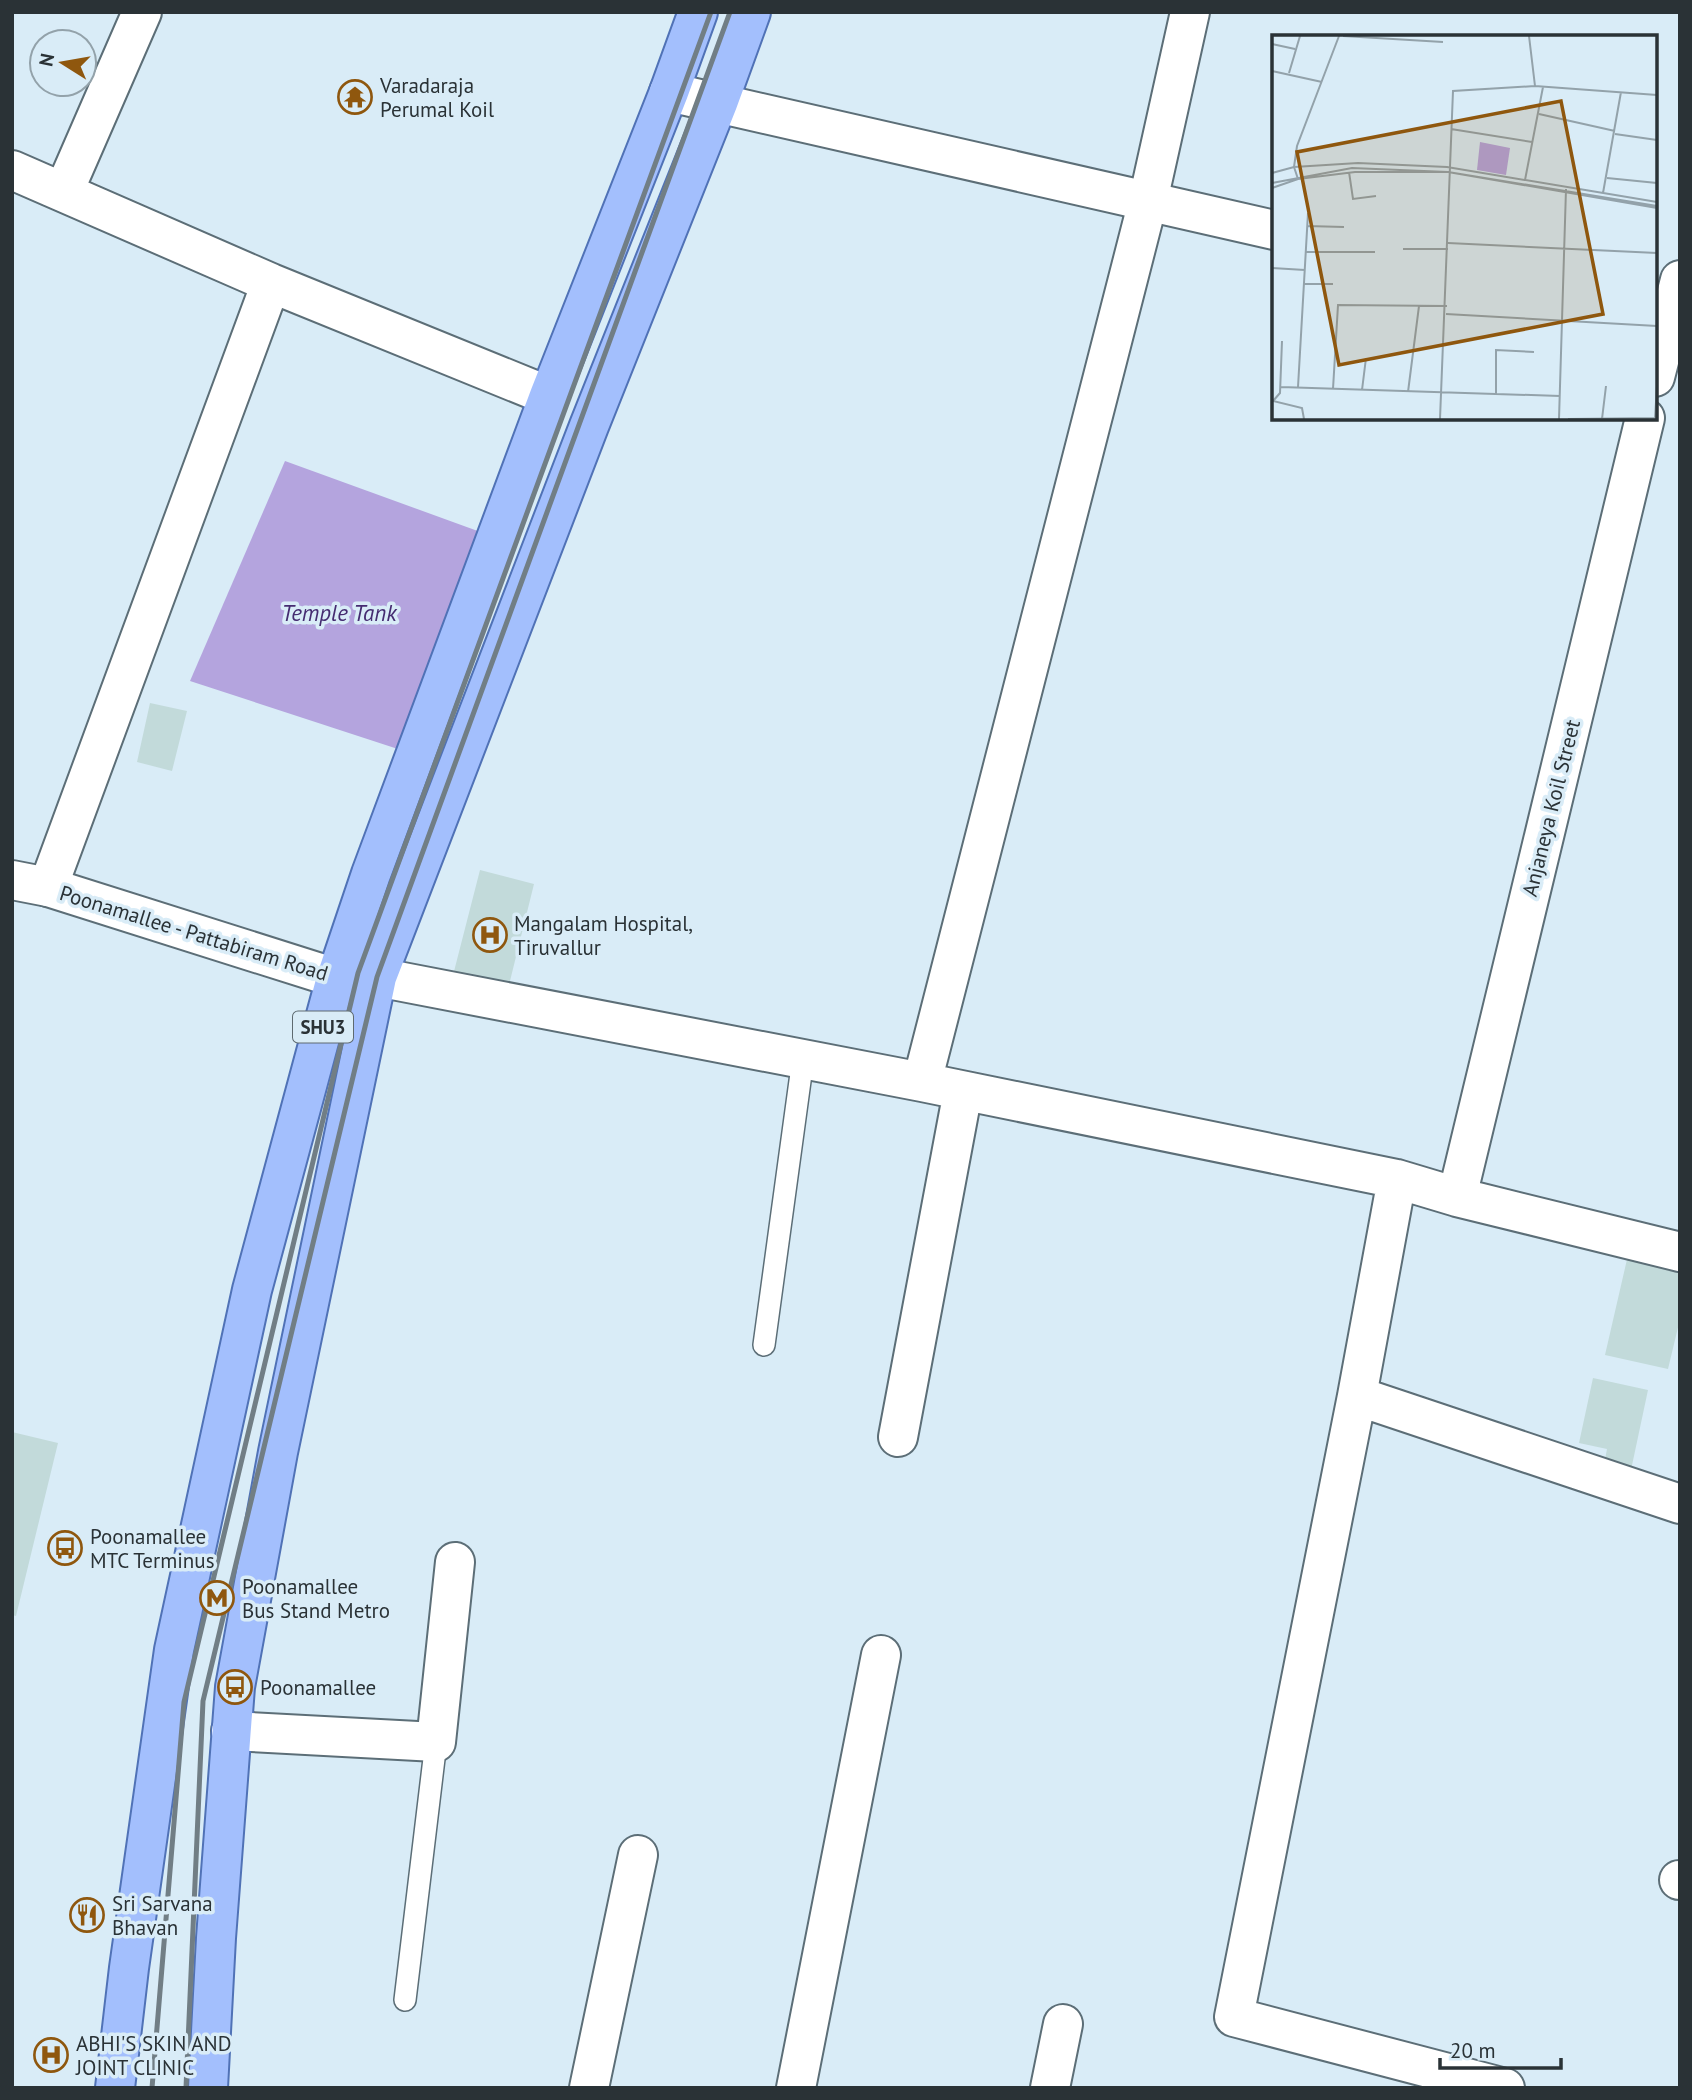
<svg xmlns="http://www.w3.org/2000/svg" width="1692" height="2100" font-family="'PT Sans',sans-serif">
  <style>
    .water { fill: #b4a4de }
    .building { fill: #c2dada }
    .lines { fill: none; stroke-linecap: round; stroke-linejoin: round }
    .lane-casing { stroke: #5c6e77; stroke-width: 24 }
    .street-casing { stroke: #5c6e77; stroke-width: 42 }
    .secondary-casing { stroke: #5c6e77; stroke-width: 42 }
    .primary-casing { stroke: #5072b6; stroke-width: 42 }
    .lane { stroke: #fff; stroke-width: 21 }
    .street { stroke: #fff; stroke-width: 38 }
    .secondary { stroke: #fff; stroke-width: 38 }
    .primary { stroke: #a3bffd; stroke-width: 38 }
    .rail { stroke: #717e85; stroke-width: 5 }
    .labels { text-anchor: middle; dominant-baseline: central; stroke-width: 7; stroke-linejoin: round; paint-order: stroke }
    .shield { fill: #d9ecf7; stroke: #5e6a70; stroke-width: 2 }
    .shield-label { font-size: 19px; font-weight: bold; fill: #2a3236 }
    .poi-label { font-size: 21px; fill: #2a3236; stroke: #d9ecf7; text-anchor: start }
    .street-label { font-size: 21px; fill: #2a3236; stroke: #d9ecf7 }
    .water-label { font-size: 23px; font-style: italic; fill: #452c71; stroke: #d9ecf7 }
    .inset-road { fill: none; stroke: #93a2aa; stroke-width: 2 }
    .view { fill: #8f570e; fill-opacity: 0.15; stroke: #8f570e; stroke-width: 3.5 }
    .inset-edge { fill: none; stroke: #2a3236; stroke-width: 3.5 }
  </style>
  <rect width="100%" height="100%" fill="#d9ecf7"/>
  <!-- water -->
  <path class="water" d="M285 461 486 534 404 751 190 681Z"/>
  <!-- building -->
  <path class="building" d="M150 703 187 711 172 771 137 762Z
    M480 870 534 884 505 1001 450 987Z
    M1631 1242 1680 1254V1319L1668 1369 1605 1355Z
    M1593 1378 1648 1390 1631 1470 1604 1465 1607 1449 1579 1443Z
    M12 1432 58 1443 16 1616 12 1615Z"/>
  <g class="lines">
    <!-- lane casing -->
    <g class="lane-casing">
      <path id="lane" d="M764 1345 803 1059
        M405 2000 436 1742"/>
    </g>
    <!-- street casing -->
    <g class="street-casing">
      <path id="street" d="M12 170 271 283 549 396
        M64 191 142 12
        M1655 377 1680 280
        M48 887 271 283
        M377 977 922 1082 1397 1179 1457 1197 1680 1252
        M922 1082 1148 201 1190 12
        M1397 1179 1357 1396 1234 2017 1505 2088
        M1457 1197 1645 418
        M1357 1396 1680 1504
        M898 1437 963 1091
        M231 1731 436 1742 455 1562
        M1679 1880H1680
        M589 2088 638 1855
        M796 2088 881 1655
        M1050 2088 1063 2024"/>
    </g>
    <!-- secondary casing -->
    <g class="secondary-casing">
      <path id="secondary" d="M669 92 1274 230
        M1655 316 1680 322
        M12 880 48 887 336 978 370 977"/>
    </g>
    <!-- primary casing -->
    <g class="primary-casing">
      <path id="primary" d="M115 2088 129 1968 174 1650 252 1290 336 978 371 874 549 396 669 92 698 12
        M208 2088 216 1938 235 1687 278 1452 377 977 589 426 718 103 751 12"/>
    </g>
    <!-- lane -->
    <use href="#lane" class="lane"/>
    <!-- street -->
    <use href="#street" class="street"/>
    <!-- secondary -->
    <use href="#secondary" class="secondary"/>
    <!-- primary -->
    <use href="#primary" class="primary"/>
    <!-- rail -->
    <path class="rail" d="M152 2088 184 1702 358 973 711 12
      M186 2088 203 1701 377 977 730 12"/>
  </g>
  <!-- icons -->
  <defs>
    <g id="temple-ring" transform="scale(1.75)"><circle r="9.5" fill="#d9ecf7" stroke="#8f570e" stroke-width="1.5"/><path d="M0-6L5-2H3V0L6.5 2.5H4V6H1.5V3h-3V6H-4V2.5H-6.5L-3 0V-2H-5Z" fill="#8f570e"/></g>
    <g id="hospital-ring" transform="scale(1.75)"><circle r="9.5" fill="#d9ecf7" stroke="#8f570e" stroke-width="1.5"/><path d="M-5-5h3v3.5h4V-5h3V5h-3V1.5h-4V5h-3Z" fill="#8f570e"/></g>
    <g id="bus-ring" transform="scale(1.75)"><circle r="9.5" fill="#d9ecf7" stroke="#8f570e" stroke-width="1.5"/><path d="M-5-6H5V4H4V6H2V4H-2V6H-4V4H-5ZM-3.5-4V0h7V-4ZM-3.5 1.2v1.5H-2V1.2ZM2 1.2v1.5H3.5V1.2Z" fill="#8f570e"/></g>
    <g id="metro-ring" transform="scale(1.75)"><circle r="9.5" fill="#d9ecf7" stroke="#8f570e" stroke-width="1.5"/><path d="M-5.5 5V-5H-3L0 0L3-5H5.5V5H3V-.5L0 4L-3-.5V5Z" fill="#8f570e"/></g>
    <g id="restaurant-ring" transform="scale(1.75)"><circle r="9.5" fill="#d9ecf7" stroke="#8f570e" stroke-width="1.5"/><path d="M-5-6h1v4h1v-4h1v4h1v-4h1v5L-1.5 .5V6h-2V.5L-5-1ZM5-6V6H3V1.5H1.5Q1.5-4 5-6Z" fill="#8f570e"/></g>
  </defs>
  <g fill-rule="evenodd">
    <use href="#temple-ring" x="355" y="97"/>
    <use href="#hospital-ring" x="490" y="935"/>
    <use href="#bus-ring" x="65" y="1548"/>
    <use href="#metro-ring" x="217" y="1598"/>
    <use href="#bus-ring" x="235" y="1687"/>
    <use href="#restaurant-ring" x="87" y="1915"/>
    <use href="#hospital-ring" x="51" y="2055"/>
  </g>
  <g class="labels">
    <!-- shield labels -->
    <rect class="shield" x="293" y="1011.5" width="60" height="31" rx="5"/>
    <g class="shield-label">
      <text x="323" y="1027">SHU3</text>
    </g>
    <!-- poi labels -->
    <g class="poi-label">
      <text x="380" y="85">Varadaraja<tspan x="380" dy="24">Perumal Koil</tspan></text>
      <text x="514" y="923">Mangalam Hospital,<tspan x="514" dy="24">Tiruvallur</tspan></text>
      <text x="90" y="1536">Poonamallee<tspan x="90" dy="24">MTC Terminus</tspan></text>
      <text x="242" y="1586">Poonamallee<tspan x="242" dy="24">Bus Stand Metro</tspan></text>
      <text x="260" y="1687">Poonamallee</text>
      <text x="112" y="1903">Sri Sarvana<tspan x="112" dy="24">Bhavan</tspan></text>
      <text x="76" y="2043">ABHI'S SKIN AND<tspan x="76" dy="24">JOINT CLINIC</tspan></text>
    </g>
    <!-- street labels -->
    <g class="street-label">
      <text transform="translate(1551 808) rotate(-76)">Anjaneya Koil Street</text>
      <text transform="translate(194 933) rotate(17)">Poonamallee - Pattabiram Road</text>
    </g>
    <!-- water labels -->
    <g class="water-label">
      <text x="339" y="612">Temple Tank</text>
    </g>
  </g>
  <!-- overview -->
  <g transform="translate(1272 35)">
    <rect width="385" height="385" fill="#d9ecf7"/>
    <path d="M208 107 238 113 234 140 205 135Z" fill="#b4a4de"/>
    <path class="inset-road" d="M71 1 171 7M257 1 263 51M0 9 23 14M0 36 50 47M17 38 28 1M267 79 343 96M179 94 260 107M343 99 385 105M77 137 81 164 104 161M0 138 22 132 86 128 175 132 385 167M335 143 385 148M26 144 22 132 25 111 67 1M253 145 271 52M0 148 80 133 176 137 385 171M0 153 26 144 83 137H176L385 173M331 158 349 57M35 191 72 192M176 208 385 218M131 214H176M34 217H103M0 233 33 235M32 249H61M174 279 385 291M10 306 8 358 1 366 30 373 32 384M9 352 288 361M26 352 36 178M61 354 66 270 175 271M90 355 94 323M136 357 147 271M224 360V315L262 317M168 384 181 56 263 51 385 60M287 384 294 154M296 384 383 383 385 351M330 384 334 351"/>
    <path class="view" d="M289 66 331 279 67 330 25 117Z"/>
    <rect width="385" height="385" class="inset-edge"/>
  </g>
  <!-- border -->
  <rect width="1692" height="2100" fill="none" stroke="#2a3236" stroke-width="28"/>
  <!-- north arrow -->
  <g transform="translate(63 63) rotate(281)"><circle r="33" fill="#d9ecf7" stroke="#93a2aa" stroke-width="2"/>
  <path d="M0-5L12 26L0 18L-12 26Z" fill="#8f570e"/>
  <text y="-10" font-size="19" font-weight="bold" text-anchor="middle" fill="#2a3236">N</text>
  </g>
  <!-- scale -->
  <path d="M1440 2058v10h121v-10" fill="none" stroke="#2a3236" stroke-width="3.5"/>
  <text x="1450" y="2058" font-size="21" fill="#2a3236" stroke="#d9ecf7" stroke-width="5" paint-order="stroke">20 m</text>
</svg>
